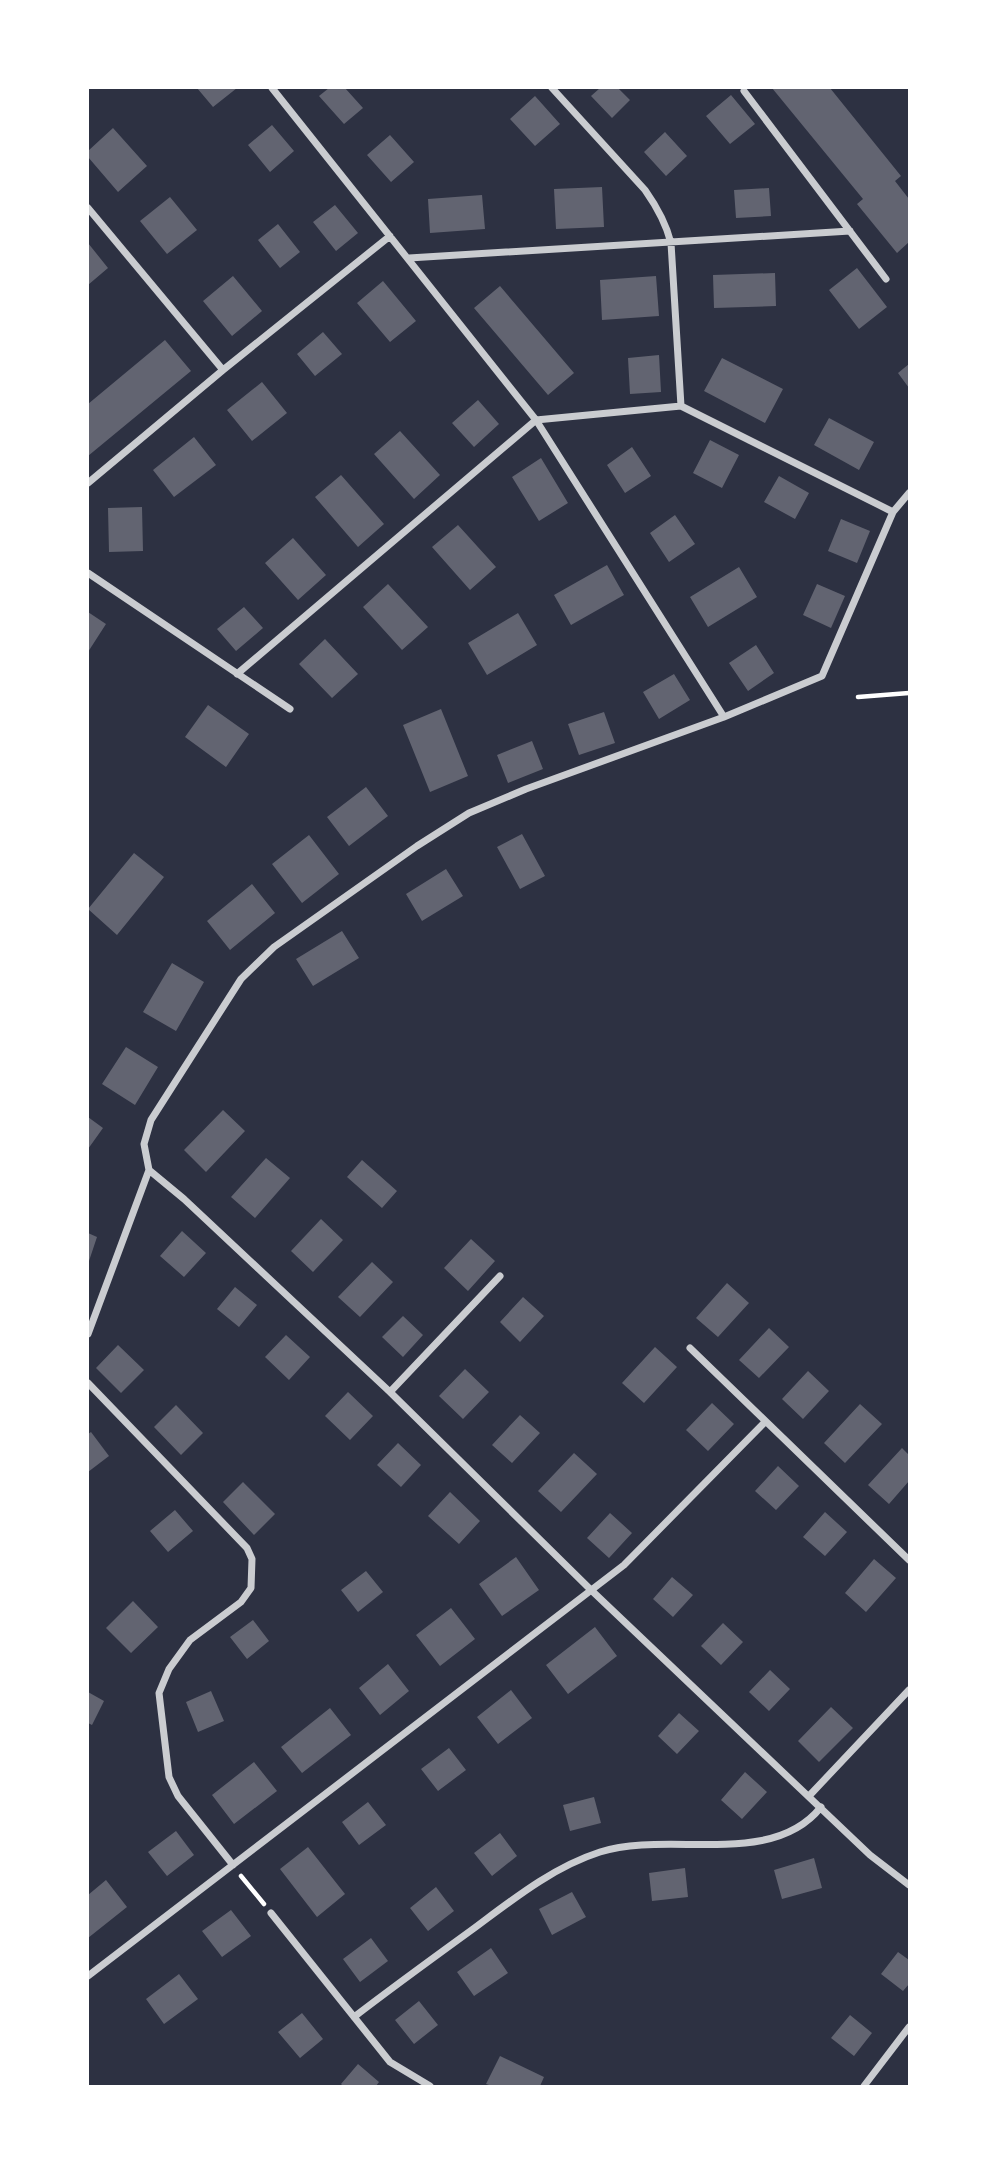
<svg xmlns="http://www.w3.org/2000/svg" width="997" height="2174" font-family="'DM Sans',sans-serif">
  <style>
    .building { fill: #626471 }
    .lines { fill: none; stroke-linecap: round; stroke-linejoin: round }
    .path { stroke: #fff; stroke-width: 4.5 }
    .minor { stroke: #caccd0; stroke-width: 7 }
  </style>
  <rect width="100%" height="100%" fill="#2d3142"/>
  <!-- building -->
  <path class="building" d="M197 88H237L213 107Z
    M329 88H345L363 108 344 124 319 96Z
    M600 88H618L630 100 612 118 591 96Z
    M772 88H830L901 176 895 181 909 199V242L897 253 857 204 863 199Z
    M731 95 755 124 730 144 706 116Z
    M535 96 560 124 535 146 510 119Z
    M272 125 294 151 270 172 248 145Z
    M113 128 147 166 118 192 88 157V151Z
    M665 132 687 156 666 176 644 152Z
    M390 135 414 162 391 182 367 155Z
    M602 187 604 227 556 229 554 189Z
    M769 188 771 216 736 218 734 190Z
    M482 195 485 229 430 233 428 199Z
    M170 197 197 230 167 254 140 221Z
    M335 205 358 233 336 251 313 222Z
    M278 224 300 252 280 268 258 240Z
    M88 243 108 268 88 285Z
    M857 268 887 307 859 329 829 290Z
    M775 273 776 306 714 308 713 275Z
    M233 276 262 311 232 336 203 301Z
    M656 276 659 316 602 320 600 280Z
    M383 281 416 321 390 342 357 303Z
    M500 286 574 373 548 395 474 308Z
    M323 332 342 354 315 376 297 354Z
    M165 340 191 371 88 456V404Z
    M659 355 661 392 630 394 628 358Z
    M722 358 783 389 765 423 704 391Z
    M909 364V388L898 373Z
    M262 382 287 413 252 441 227 410Z
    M478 400 499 424 474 447 452 423Z
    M829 418 874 442 859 470 814 445Z
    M400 431 440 475 414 499 374 454Z
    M194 437 216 465 174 497 153 470Z
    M710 440 739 455 722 488 693 473Z
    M632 447 651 476 625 493 607 465Z
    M541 458 568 503 539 521 512 477Z
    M341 475 384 524 358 547 315 497Z
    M779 476 809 493 795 519 764 502Z
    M142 507 143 551 109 552 108 508Z
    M675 515 695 544 669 562 650 533Z
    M841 519 870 531 857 563 828 551Z
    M458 525 496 567 470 590 432 547Z
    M293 538 326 575 298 600 265 563Z
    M607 565 624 595 571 625 554 595Z
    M739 567 757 597 708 627 690 597Z
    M388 584 428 627 402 650 363 607Z
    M817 584 845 596 831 628 803 615Z
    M244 607 263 628 236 651 217 629Z
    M88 612 106 624 88 652Z
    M518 613 537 645 487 675 468 643Z
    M325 639 358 674 332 698 299 664Z
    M756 645 774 673 748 691 729 663Z
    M674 674 690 700 659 719 643 692Z
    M208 705 249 734 226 767 185 737Z
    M441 709 468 776 430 792 403 725Z
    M604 712 615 743 579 755 568 724Z
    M532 741 543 769 508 783 497 755Z
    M366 787 388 816 349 846 327 817Z
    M522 834 545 876 520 889 497 847Z
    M309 835 339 874 302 903 272 864Z
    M134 853 164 877 117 935 88 909Z
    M446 869 463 896 422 921 406 894Z
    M252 884 275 913 230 950 207 921Z
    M342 931 359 958 313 986 296 959Z
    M172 963 204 982 176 1031 143 1012Z
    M126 1047 158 1067 135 1105 102 1084Z
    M223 1110 245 1131 206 1172 184 1150Z
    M88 1117 103 1128 88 1149Z
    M266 1158 290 1178 255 1218 231 1197Z
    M362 1160 397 1191 382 1208 347 1177Z
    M321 1219 343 1240 313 1272 291 1251Z
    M182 1231 206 1253 184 1277 160 1256Z
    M88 1233 97 1237 88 1264Z
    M471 1239 495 1261 468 1291 444 1268Z
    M372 1262 393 1282 360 1317 338 1297Z
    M727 1283 749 1303 718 1337 696 1318Z
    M235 1287 257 1305 239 1327 217 1309Z
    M523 1297 544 1316 520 1342 500 1322Z
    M403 1316 423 1335 403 1357 382 1337Z
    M769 1328 789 1347 759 1378 739 1360Z
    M286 1335 310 1357 289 1380 265 1357Z
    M118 1345 144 1370 121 1393 96 1368Z
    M655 1347 677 1367 644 1403 622 1383Z
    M465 1369 489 1392 463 1419 439 1396Z
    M808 1371 829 1391 803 1419 782 1399Z
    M348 1392 373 1416 350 1440 325 1416Z
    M712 1403 734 1424 708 1451 686 1430Z
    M860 1404 882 1424 845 1463 824 1443Z
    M176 1405 203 1433 181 1455 154 1427Z
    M520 1415 540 1433 512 1463 492 1445Z
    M91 1432 109 1456 88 1472V1434Z
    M398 1443 421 1465 401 1487 377 1465Z
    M902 1448 909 1455V1481L889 1504 868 1485Z
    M574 1453 597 1474 561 1512 538 1491Z
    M778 1466 799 1486 776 1510 755 1491Z
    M243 1482 275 1514 254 1535 223 1502Z
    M450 1492 480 1521 459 1544 428 1516Z
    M175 1510 193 1531 168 1552 150 1531Z
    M825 1512 847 1532 825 1556 803 1537Z
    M610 1513 632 1533 609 1558 587 1538Z
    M516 1557 539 1590 502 1616 479 1584Z
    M874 1559 896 1578 866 1612 845 1593Z
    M366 1571 383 1592 358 1612 341 1590Z
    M672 1577 693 1595 673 1617 653 1599Z
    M133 1601 158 1627 131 1653 106 1628Z
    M451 1608 475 1639 440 1666 416 1635Z
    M253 1620 269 1641 247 1659 230 1637Z
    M723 1623 743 1642 721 1665 701 1646Z
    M595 1627 617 1656 568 1694 546 1665Z
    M388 1664 409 1691 380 1715 359 1688Z
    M770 1670 790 1689 769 1711 749 1692Z
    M511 1690 532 1718 498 1744 477 1717Z
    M211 1691 224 1721 198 1732 186 1702Z
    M88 1692 104 1701 92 1725 88 1723Z
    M831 1707 853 1728 819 1762 798 1741Z
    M330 1708 351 1735 302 1773 281 1747Z
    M679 1713 699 1731 677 1754 658 1736Z
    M449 1748 466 1770 438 1791 421 1769Z
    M254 1762 277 1791 234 1824 212 1795Z
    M745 1772 767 1792 742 1819 721 1800Z
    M594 1797 601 1823 570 1831 563 1805Z
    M368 1802 386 1825 359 1845 342 1822Z
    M176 1831 194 1855 167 1876 148 1852Z
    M500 1833 517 1856 492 1876 474 1853Z
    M308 1847 345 1894 317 1917 280 1869Z
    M814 1858 822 1888 782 1899 774 1870Z
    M685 1868 688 1897 652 1901 649 1873Z
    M106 1880 127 1907 88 1938V1895Z
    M436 1887 454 1911 428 1931 410 1908Z
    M572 1892 586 1917 552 1935 539 1909Z
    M231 1910 251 1936 222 1957 202 1931Z
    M371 1938 388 1961 360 1982 343 1959Z
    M491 1948 508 1973 474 1996 457 1972Z
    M898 1952 909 1960V1984L903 1991 881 1974Z
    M179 1974 198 1999 164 2024 146 1999Z
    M419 2001 438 2025 414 2044 395 2020Z
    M302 2013 323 2039 300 2058 278 2032Z
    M850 2015 872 2033 854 2056 831 2038Z
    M500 2056 544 2077 540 2086H492L486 2084Z
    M358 2064 379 2082 376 2086H343L341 2084Z"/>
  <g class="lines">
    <!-- path -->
    <path class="path" d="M858 697 909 693
      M241 1876 264 1904"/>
    <!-- minor -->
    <path class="minor" d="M272 88 536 420 724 717
      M552 88 645 190C657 207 666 223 671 243L681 406
      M744 91 886 279
      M88 208 223 370
      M409 258 850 231
      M88 483 223 370 390 236
      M88 573 290 709
      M237 674 536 420 681 406 893 512
      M149 1170 144 1144 151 1120 241 979 274 947 417 846 469 813 526 789 724 717 822 676 893 512 909 493
      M149 1170 184 1199 390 1392 590 1589 870 1855 909 1885
      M88 1334 149 1170
      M690 1348 909 1560
      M88 1383 247 1548 252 1559 251 1588 241 1602 190 1640 169 1669 159 1693 169 1777 178 1796 233 1865
      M390 1392 500 1276
      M809 1796 909 1690
      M271 1913 390 2062 430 2086
      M88 1976 624 1565 765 1422
      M354 2017C393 1987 433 1958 473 1929 512 1900 553 1867 600 1852 668 1830 772 1869 821 1807
      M864 2086 909 2027"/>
  </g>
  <!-- border -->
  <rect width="997" height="2174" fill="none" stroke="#ffffff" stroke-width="178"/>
</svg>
